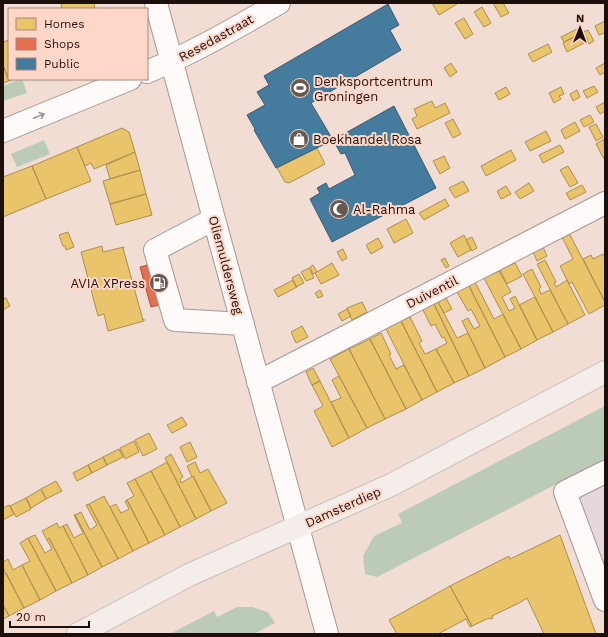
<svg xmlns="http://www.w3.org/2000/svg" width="608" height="637" font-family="'Work Sans',sans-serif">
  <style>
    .industrial { fill: #e6d7de }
    .green { fill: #bccab8 }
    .homes { fill: #e9c46a; stroke: #ac8e4e }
    .shops { fill: #e76f51; stroke: #aa523c }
    .public { fill: #457b9d; stroke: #395b72 }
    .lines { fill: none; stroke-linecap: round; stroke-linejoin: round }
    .minor-casing { stroke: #a79791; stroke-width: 24 }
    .major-casing { stroke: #c9bfbb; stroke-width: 24 }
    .minor { stroke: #fdfaf9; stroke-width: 22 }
    .major { stroke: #f5ede9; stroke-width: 22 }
    .oneway { stroke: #98918e }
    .labels { text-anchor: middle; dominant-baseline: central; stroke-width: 4; stroke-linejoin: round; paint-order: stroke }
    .street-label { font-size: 13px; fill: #1d100c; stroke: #fed7c9 }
    .poi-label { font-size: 13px; fill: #1d100c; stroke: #fed7c9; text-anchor: start }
  </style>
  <rect width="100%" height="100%" fill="#f2ddd5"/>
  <!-- industrial -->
  <path class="industrial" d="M605 481V571L577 494Z"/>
  <!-- green -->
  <path class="green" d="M20 79H22L27 93 3 101V86Z
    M44 140 50 154 17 167 11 154Z
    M605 406V459L377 577 365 574 363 556 374 536 402 523 398 514Z
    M237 607H252L268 612 275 623 254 634H170L214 611 217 617Z"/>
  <!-- homes -->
  <path class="homes" d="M61 3H94L95 9H62Z
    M432 3H456L457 4 439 15Z
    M493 3H503L509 13 501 17Z
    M482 7 491 23 484 27 474 12Z
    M464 18 473 34 465 39 455 23Z
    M605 21V33L599 35 595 26Z
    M581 27 583 32 564 42 561 37Z
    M588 30 594 41 589 44 583 32Z
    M583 32 588 41 567 52 563 43Z
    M9 40V79H14L9 81 3 65V42Z
    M548 44 552 52 533 62 528 54Z
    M451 63 457 72 450 77 444 68Z
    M605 63V72L600 75 596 68Z
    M3 65 9 81 3 83Z
    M594 86 598 92 587 98 583 91Z
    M506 87 510 94 499 100 495 93Z
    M561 87 564 94 559 96 561 99 554 103 549 93Z
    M577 90 580 97 573 101 570 94Z
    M432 101 435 108 445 103 450 113 417 129 412 119 417 116 414 109Z
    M605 102V111L600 114 596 107Z
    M590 115 594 122 584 127 580 120Z
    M453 119 461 134 453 138 445 123Z
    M575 122 580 131 565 139 561 130Z
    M596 124 603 137 596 141 589 127Z
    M122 128 129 132 135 152 94 169 91 163 85 166 77 147Z
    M546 131 551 141 530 151 525 142Z
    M604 139 605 159H604L596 144Z
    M560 145 564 152 543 163 539 155Z
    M77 147 91 181 46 199 32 166Z
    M317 148 325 164 289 183 285 182 277 168Z
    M511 150 516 160 486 176 481 166Z
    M135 152 140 170 110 179 106 165Z
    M444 156 450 168 440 174 433 161Z
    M32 166 46 199 3 217V177Z
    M568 166 578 183 570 187 560 170Z
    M140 170 146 194 110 204 103 181Z
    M463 181 469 191 455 198 449 188Z
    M529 183 534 191 520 199 515 192Z
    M582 185 586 192 570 200 566 193Z
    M506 186 511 194 501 199 497 191Z
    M146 194 152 215 116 225 110 204Z
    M445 199 449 206 424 220 419 213Z
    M406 219 413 233 394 243 387 229Z
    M68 232 74 247 66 250 65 246H63L59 235Z
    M569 233 605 302V305L589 314 572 282 569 284 560 266 573 259 562 237Z
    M464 235 471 250 458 257 450 243Z
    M472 237 477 248 472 251 466 240Z
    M378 238 383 247 371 254 366 245Z
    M102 246 103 252 124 247V248H123L143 320 144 319V321L108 331 104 314 98 316 81 252Z
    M543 247 547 256 537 261 533 252Z
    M343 249 347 258 342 261 337 252Z
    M603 254 605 258V302L583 259 591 255 593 259Z
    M445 258 449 266 446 268 441 260Z
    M545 260 556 282 554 283 556 287 567 280 585 315 568 324 537 264Z
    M332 263 339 275 321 284 315 273Z
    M515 263 522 276 507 284 500 270Z
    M313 265 317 272 313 274 310 267Z
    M309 268 314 278 306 281 301 272Z
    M532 269 541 287 539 289 541 294 550 290 568 324 553 332 523 274Z
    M499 271 511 292 502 297 509 311 515 308 510 299 515 296 537 340 521 349 484 278Z
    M299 274 304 283 296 287 292 278Z
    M293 280 297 287 278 297 274 290Z
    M475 282 494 319 503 314 521 349 505 357 469 286Z
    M469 286 505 357 485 368 462 321 468 318 474 329 480 326 471 309 468 311 457 292Z
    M320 290 323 296 318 298 315 293Z
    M535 297 553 332 537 340 519 305Z
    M6 298 10 306 3 310V299Z
    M446 298 452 309 444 313 438 302Z
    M362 302 367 312 352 320 347 308Z
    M438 302 457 338 468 333 485 368 469 376 434 304Z
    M434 304 469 376 454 383 436 349 447 343 444 337 442 338 435 324 431 326 423 310Z
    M347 309 351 316 342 321 338 314Z
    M410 317 422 341 419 343 425 354 436 349 454 383 437 392 401 321Z
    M401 321 437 392 422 400 386 329Z
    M302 326 308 337 296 343 291 332Z
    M381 333 391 354 389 355 396 369 404 365 422 400 406 409 370 339Z
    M370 339 406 409 385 419 349 349Z
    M349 349 385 419 367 428 330 359Z
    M313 368 320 381 312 385 306 372Z
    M339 376 367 428 349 438 331 402 341 398 332 380Z
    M320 381 349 438 332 447 314 411 323 406 312 385Z
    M182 417 187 425 172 433 167 425Z
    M149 433 157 449 143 456 135 440Z
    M134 441 139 452 125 459 120 448Z
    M190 442 197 457 187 462 180 447Z
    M119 449 123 457 107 465 103 457Z
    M171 454 183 477 180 479 181 483 193 476 211 511 196 519 165 458Z
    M103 457 107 465 92 473 88 465Z
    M167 462 196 519 180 527 151 471Z
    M195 462 200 473 208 469 227 503 211 511 193 476 192 477 187 466Z
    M88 465 92 473 77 481 73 473Z
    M151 471 180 527 165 535 135 479Z
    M135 479 165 535 149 543 127 500 134 496 127 483Z
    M56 481 62 491 46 499 41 489Z
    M41 489 46 499 31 508 26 498Z
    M104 496 133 551 118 559 89 504Z
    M26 498 31 509 16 517 10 506Z
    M127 500 149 543 133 551 110 507 116 504 121 513 129 509 125 501Z
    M89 504 118 559 102 567 75 515 81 512 90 530 97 525 86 505Z
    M9 505 14 514 3 520V508Z
    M74 515H75L102 567 88 575 63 526 67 524 74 538 83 533Z
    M57 523 59 528 63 526 88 575 72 583 49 538 47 540 42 531Z
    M35 535 45 553 52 549 47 540 49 538 72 583 56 591 28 538Z
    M560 535 596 634H544L527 598 519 603 492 616 493 618 490 619 489 618 472 626 450 586 509 556 510 559Z
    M28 538 56 591 40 600 22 565 30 561 20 543Z
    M8 559 13 570 22 565 40 600 24 608 3 568V562Z
    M6 573 24 608 9 616 3 605V575Z
    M450 586 472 626 470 627 466 619 438 634H397L389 620Z
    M3 605 9 616 3 619Z"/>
  <!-- shops -->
  <path class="shops" d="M167 260 179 300 151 307 140 267Z"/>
  <!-- public -->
  <path class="public" d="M388 4 399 25 390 30 401 50 311 103 333 140 276 168 254 130 255 129 247 115 265 105 257 92 269 85 264 76Z
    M394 106 436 188 332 242 310 199 320 193 317 188 326 183 329 189 355 175 345 153 341 154 333 140Z"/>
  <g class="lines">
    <!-- minor casing -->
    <g class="minor-casing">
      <path id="minor" d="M156 3 214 219 327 634
        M147 72C193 53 236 28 279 3
        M3 131 130 79
        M214 219 155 250 175 320 243 324
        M258 382 605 203
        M605 472 565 492 605 600"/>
    </g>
    <!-- major casing -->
    <g class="major-casing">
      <path id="major" d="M78 634 189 575 391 485 605 372"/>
    </g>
    <!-- minor -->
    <use href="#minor" class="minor"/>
    <!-- major -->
    <use href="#major" class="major"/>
  </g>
  <!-- one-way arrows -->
  <defs><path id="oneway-shaft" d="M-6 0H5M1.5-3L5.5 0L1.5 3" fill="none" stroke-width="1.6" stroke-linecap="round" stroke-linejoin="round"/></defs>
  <use class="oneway" href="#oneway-shaft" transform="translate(39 116) rotate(-22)"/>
  <!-- icons -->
  <defs>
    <g id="stadium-disc" transform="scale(1)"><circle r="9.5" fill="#685852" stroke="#fed7c9"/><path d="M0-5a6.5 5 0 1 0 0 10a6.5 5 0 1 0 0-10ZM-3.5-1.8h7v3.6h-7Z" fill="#fff"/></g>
    <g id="shop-disc" transform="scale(1)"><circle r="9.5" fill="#685852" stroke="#fed7c9"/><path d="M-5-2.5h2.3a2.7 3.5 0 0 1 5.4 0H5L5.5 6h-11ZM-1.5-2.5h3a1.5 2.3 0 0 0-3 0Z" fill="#fff"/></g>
    <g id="mosque-disc" transform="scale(1)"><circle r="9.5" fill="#685852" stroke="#fed7c9"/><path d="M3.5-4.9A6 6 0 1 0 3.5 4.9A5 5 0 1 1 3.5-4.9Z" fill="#fff"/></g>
    <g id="fuel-disc" transform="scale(1)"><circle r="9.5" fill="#685852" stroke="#fed7c9"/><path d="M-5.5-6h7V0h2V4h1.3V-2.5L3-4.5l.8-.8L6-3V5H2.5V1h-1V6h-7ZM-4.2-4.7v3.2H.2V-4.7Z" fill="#fff"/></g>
  </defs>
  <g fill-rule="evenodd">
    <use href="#stadium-disc" x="300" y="88"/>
    <use href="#shop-disc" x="299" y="139"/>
    <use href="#mosque-disc" x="339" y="209"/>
    <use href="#fuel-disc" x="159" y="283"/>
  </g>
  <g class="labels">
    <!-- street labels -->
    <g class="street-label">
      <text transform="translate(216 38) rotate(-29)">Resedastraat</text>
      <text transform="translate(226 265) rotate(75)">Oliemuldersweg</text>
      <text transform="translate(432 292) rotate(-27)">Duiventil</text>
      <text transform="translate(343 507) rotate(-24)">Damsterdiep</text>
    </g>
    <!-- poi labels -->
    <g class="poi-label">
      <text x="314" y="81">Denksportcentrum<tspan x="314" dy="15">Groningen</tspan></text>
      <text x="313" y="139">Boekhandel Rosa</text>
      <text x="353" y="209">Al-Rahma</text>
      <text x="145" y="283" text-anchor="end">AVIA XPress</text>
    </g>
  </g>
  <!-- border -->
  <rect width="608" height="637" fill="none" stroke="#1d100c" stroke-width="8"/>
  <!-- legend -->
  <rect x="8" y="8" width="140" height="72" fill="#fed7c9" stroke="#a4877d"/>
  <rect x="16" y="18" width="20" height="12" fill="#e9c46a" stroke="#a4877d"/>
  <text x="44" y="28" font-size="12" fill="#1d100c">Homes</text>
  <rect x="16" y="38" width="20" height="12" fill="#e76f51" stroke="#a4877d"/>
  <text x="44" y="48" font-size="12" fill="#1d100c">Shops</text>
  <rect x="16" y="58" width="20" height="12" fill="#457b9d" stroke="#a4877d"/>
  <text x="44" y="68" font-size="12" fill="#1d100c">Public</text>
  <!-- north arrow -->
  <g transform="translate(580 28) rotate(1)" stroke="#fed7c9" stroke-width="3" paint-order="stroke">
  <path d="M0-3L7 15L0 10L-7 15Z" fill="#1d100c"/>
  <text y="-6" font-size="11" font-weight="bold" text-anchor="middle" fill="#1d100c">N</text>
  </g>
  <!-- scale -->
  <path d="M10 621v6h79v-6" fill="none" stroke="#1d100c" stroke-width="2"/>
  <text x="16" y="621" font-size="12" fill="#1d100c" stroke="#fed7c9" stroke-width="3" paint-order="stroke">20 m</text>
</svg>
